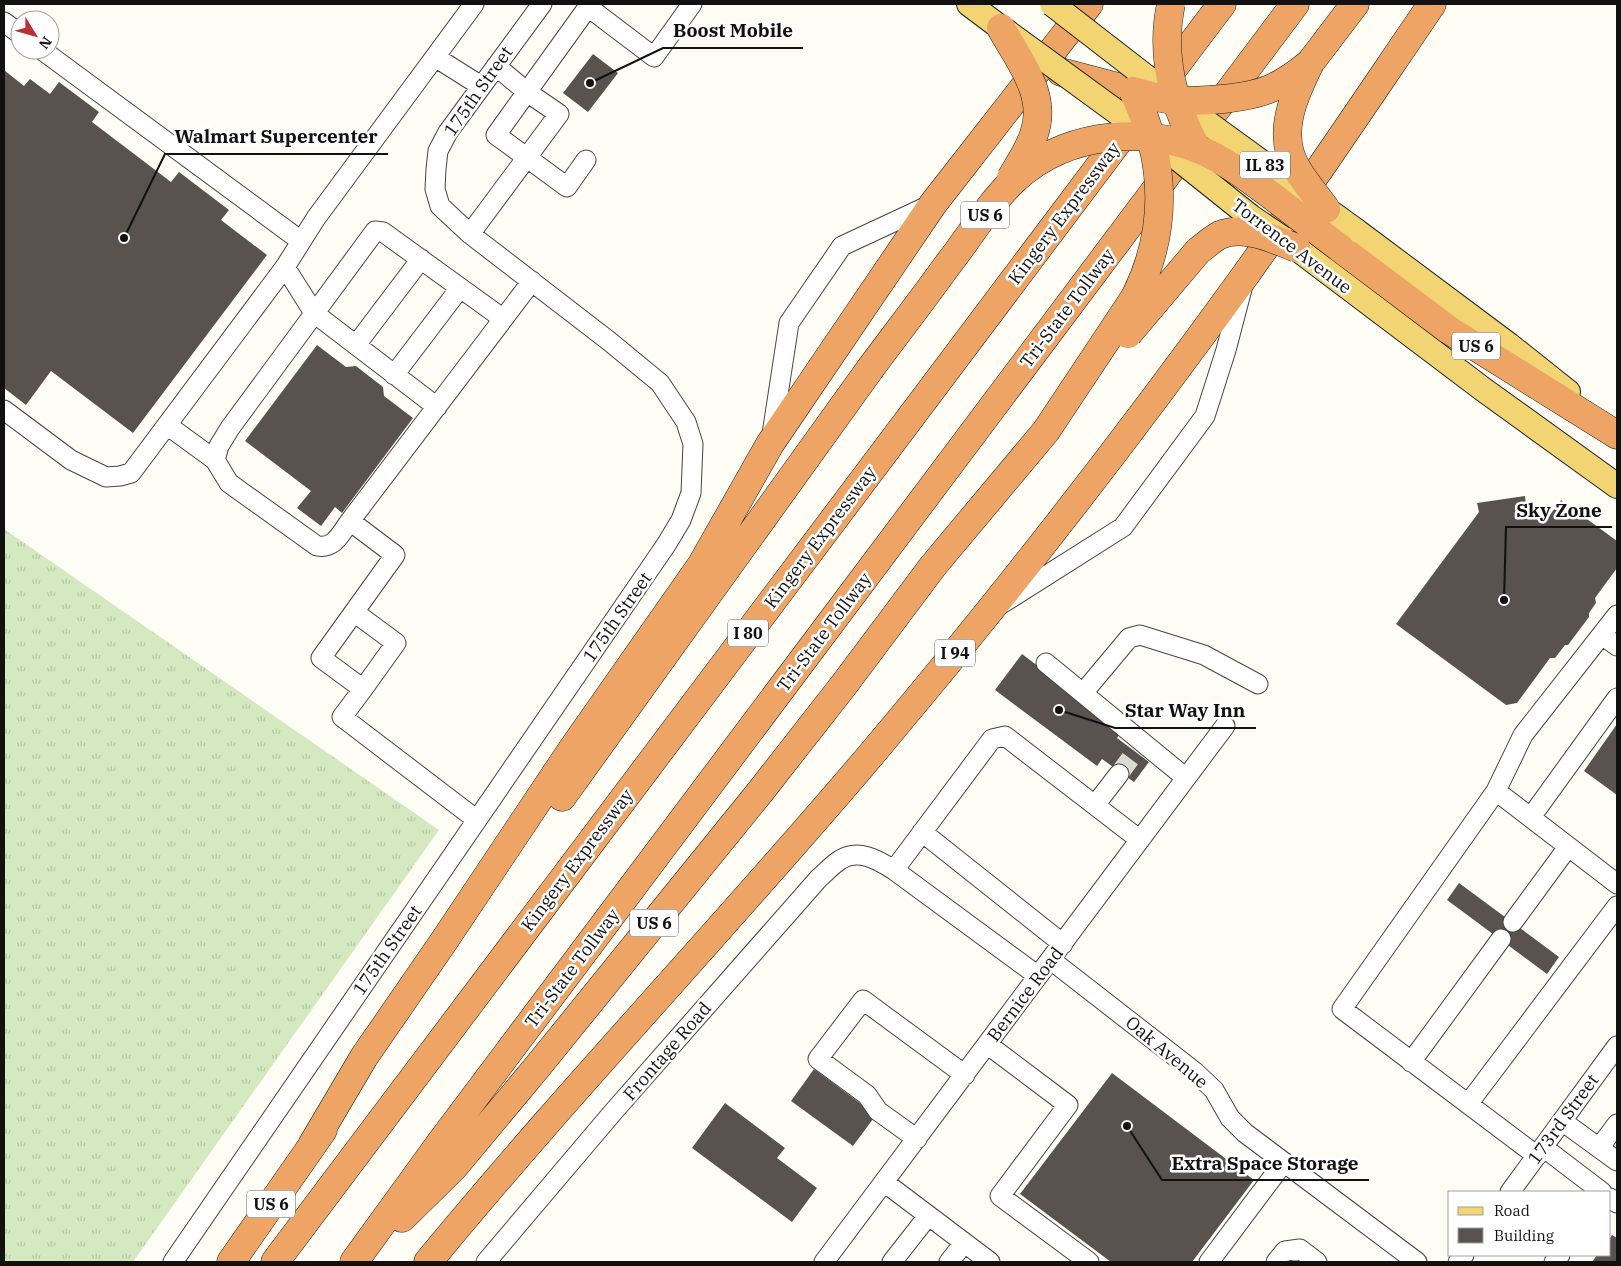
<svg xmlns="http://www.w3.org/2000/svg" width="1621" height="1266" font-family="'IBM Plex Serif',serif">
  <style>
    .grass { fill: url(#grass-tufts) }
    .building { fill: #59524e }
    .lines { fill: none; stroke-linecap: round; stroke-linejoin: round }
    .minor-tunnel { stroke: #dadad3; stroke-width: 19; stroke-dasharray: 19 9; stroke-linecap: butt }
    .minor-casing { stroke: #444; stroke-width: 21 }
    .major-casing { stroke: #222; stroke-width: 26 }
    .highway-casing { stroke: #222; stroke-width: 29 }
    .minor { stroke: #fff; stroke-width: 19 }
    .major { stroke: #f2d472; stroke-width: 24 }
    .highway { stroke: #eda465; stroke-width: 28 }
    .major-bridge-casing { stroke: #222; stroke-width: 26; stroke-linecap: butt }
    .highway-bridge-casing { stroke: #222; stroke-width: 29; stroke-linecap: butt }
    .major-bridge { stroke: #f2d472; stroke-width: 24 }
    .highway-bridge { stroke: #eda465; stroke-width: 28 }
    .labels { text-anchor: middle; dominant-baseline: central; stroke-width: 5; stroke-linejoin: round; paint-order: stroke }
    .shield { fill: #fff; stroke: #585858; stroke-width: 1 }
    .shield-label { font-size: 16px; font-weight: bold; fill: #111 }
    .street-label { font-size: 18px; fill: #111; stroke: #fff }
    .leader { fill: none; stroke: #111; stroke-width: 2 }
    .callout-dot { fill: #111; stroke: #fff; stroke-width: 2 }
    .callout-label { font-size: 19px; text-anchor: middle; font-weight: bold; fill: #111; stroke: #fff; stroke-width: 5; stroke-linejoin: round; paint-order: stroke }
  </style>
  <defs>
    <pattern id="grass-tufts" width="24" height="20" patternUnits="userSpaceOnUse" patternTransform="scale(1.25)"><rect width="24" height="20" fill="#d4e9bf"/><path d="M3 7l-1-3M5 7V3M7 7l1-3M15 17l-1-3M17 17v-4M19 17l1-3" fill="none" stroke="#b5c7a3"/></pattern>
  </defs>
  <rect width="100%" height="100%" fill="#fefdf5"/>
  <!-- grass -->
  <path class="grass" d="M4 529 439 830 133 1262H4Z"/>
  <!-- building -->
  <path class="building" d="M593 54 618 73 588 112 563 93Z
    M4 70 24 86 30 79 50 94 59 82 99 112 92 122 171 182 179 172 229 210 221 220 267 255 133 433 51 371 26 405 4 388Z
    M317 345 346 367 356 366 383 387 384 396 413 418 342 513 335 507 321 526 297 508 311 491 245 441Z
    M1525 496 1526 505 1546 520 1561 500 1617 541V568L1595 598 1596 603 1589 613V617L1568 645H1565L1555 658H1550L1517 703 1506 705 1396 624 1479 512 1477 503Z
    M1022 654 1122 730 1117 738 1149 762 1134 782 1102 759 1097 766 995 690Z
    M1617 724V795L1584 771Z
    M1459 883 1559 957 1547 974 1447 900Z
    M814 1069 876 1115 853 1146 791 1101Z
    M1112 1073 1254 1180 1192 1262H1111L1020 1194Z
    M725 1103 785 1148 777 1158 817 1188 792 1222 692 1148Z
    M1612 1235 1617 1238V1262H1592L1597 1255H1610V1238Z"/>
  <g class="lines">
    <!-- minor-tunnel -->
    <path class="minor-tunnel" d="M1119 774 1136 751"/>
    <!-- minor casing -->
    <g class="minor-casing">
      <path id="minor" d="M4 22 20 34
        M42 50 301 241
        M435 57 481 86
        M586 160 567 187 496 135 588 7 654 57 692 4
        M470 234 559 114 527 92 496 66
        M285 267 314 313 437 407
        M356 345 421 259
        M394 375 460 288
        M4 410 71 460 106 477 120 476 131 473 285 267 316 218 474 4
        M167 425 215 460 229 483 317 546C335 549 340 534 350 521L532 281
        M772 434 789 323 842 246 932 204
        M215 460 219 446 230 428 375 231 383 232 502 318
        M350 521 395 555 321 658 363 689 342 717 477 820
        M1003 603 1123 527 1205 416 1226 350 1242 289
        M354 612 396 643 363 689
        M1602 635 1617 646
        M1046 663 1186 778
        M1083 693 1129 638 1140 635 1204 655 1258 684
        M1496 791 1617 884
        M1095 805 1119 774
        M1531 817 1617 698
        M922 832 1063 944
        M894 870 992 739 1005 736 1140 840
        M1513 922 1568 847
        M1051 960 1195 1072 1214 1090 1230 1118 1245 1133 1417 1262
        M987 1044 1068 1105 1000 1196 1089 1262
        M1411 1062 1501 939
        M1468 1104 1617 906
        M1562 1121 1617 1161
        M917 1139 878 1111 867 1095 818 1059 863 1000 965 1075
        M1543 1147 1602 1192
        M1599 1148 1617 1124
        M1537 1156 1342 1009 1496 791 1523 735 1617 615
        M884 1182 990 1262
        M1510 1192 1617 1046
        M1610 1198 1617 1203
        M173 1262 666 545 681 520 691 493 693 444 686 422 660 383 609 341 470 234 440 206 435 189 436 169 438 151 448 132 542 4
        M486 1262 614 1111 819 878C826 872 832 865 840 860 858 848 878 860 894 870L1038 976
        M824 1262 1225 726
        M892 1262 928 1216
        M949 1262 964 1243
        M1209 1262 1284 1162
        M1276 1262 1285 1251 1300 1249 1317 1262
        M1458 1262 1464 1255
        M1554 1262 1560 1255"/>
    </g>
    <!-- major casing -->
    <g class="major-casing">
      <path id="major" d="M969 4 1001 28
        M1355 230 1509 345 1568 392
        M1296 248 1484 390 1617 486"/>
    </g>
    <!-- highway casing -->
    <g class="highway-casing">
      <path id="highway" d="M1310 63 1355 4
        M1061 72 1133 91
        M1160 86 1222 4
        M1340 248 1449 330 1617 435
        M562 797 870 369
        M312 1145 364 1057 444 941 573 748 702 564 770 444 933 204 1089 4
        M402 1218 453 1168 538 1066 760 792 843 686 933 566 1046 431
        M231 1262 323 1130
        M275 1262 1132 123
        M354 1262 441 1142 1295 4
        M428 1262C572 1087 729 923 875 750 1004 597 1127 439 1244 277 1308 188 1370 95 1432 4"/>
    </g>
    <!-- minor -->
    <use href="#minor" class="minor"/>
    <!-- major -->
    <use href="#major" class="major"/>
    <!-- highway -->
    <use href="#highway" class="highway"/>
    <!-- major-bridge casing -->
    <g class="major-bridge-casing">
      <path id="major-bridge" d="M1052 4 1176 100 1355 230
        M1003 29 1151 137 1251 217 1282 238"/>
    </g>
    <!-- highway-bridge casing -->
    <g class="highway-bridge-casing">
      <path id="highway-bridge" d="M1171 4C1160 55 1173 104 1197 149
        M1001 28C1019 61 1048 95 1034 134 1029 150 1019 164 1011 178
        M1310 63C1297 90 1281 122 1290 153 1296 173 1313 191 1326 209
        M1133 91C1146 95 1161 99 1175 100 1202 102 1249 99 1274 87 1287 81 1299 72 1310 63
        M1128 334 1198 251C1205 246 1212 239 1220 235 1244 225 1274 239 1296 248
        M870 369C896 334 923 299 949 263 970 236 989 204 1014 180 1068 130 1151 124 1215 157 1234 167 1251 180 1268 193 1292 211 1316 230 1340 248
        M1046 431 1135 297C1169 229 1166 159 1133 91"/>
    </g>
    <!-- major-bridge -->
    <use href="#major-bridge" class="major-bridge"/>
    <!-- highway-bridge -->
    <use href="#highway-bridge" class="highway-bridge"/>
  </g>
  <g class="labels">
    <!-- shield labels -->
    <g class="shield">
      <rect x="1240" y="151.5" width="50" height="27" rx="4"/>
      <rect x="961" y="201.5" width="48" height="27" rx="4"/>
      <rect x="1452" y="332.5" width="48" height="27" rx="4"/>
      <rect x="728" y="619.5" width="40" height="27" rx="4"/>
      <rect x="935" y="639.5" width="40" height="27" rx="4"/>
      <rect x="630" y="909.5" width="48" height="27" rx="4"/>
      <rect x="247" y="1190.5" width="48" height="27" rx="4"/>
    </g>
    <g class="shield-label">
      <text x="1265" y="165">IL 83</text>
      <text x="985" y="215">US 6</text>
      <text x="1476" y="346">US 6</text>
      <text x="748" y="633">I 80</text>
      <text x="955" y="653">I 94</text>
      <text x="654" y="923">US 6</text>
      <text x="271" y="1204">US 6</text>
    </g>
    <!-- street labels -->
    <g class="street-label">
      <text transform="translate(478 91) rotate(-55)">175th Street</text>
      <text transform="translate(1064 213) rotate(-53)">Kingery Expressway</text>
      <text transform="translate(1292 246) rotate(37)">Torrence Avenue</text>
      <text transform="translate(1067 308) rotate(-53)">Tri-State Tollway</text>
      <text transform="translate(820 537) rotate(-53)">Kingery Expressway</text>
      <text transform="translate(617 617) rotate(-55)">175th Street</text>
      <text transform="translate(824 632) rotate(-53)">Tri-State Tollway</text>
      <text transform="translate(577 860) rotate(-53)">Kingery Expressway</text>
      <text transform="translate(387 950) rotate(-55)">175th Street</text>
      <text transform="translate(572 968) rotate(-53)">Tri-State Tollway</text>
      <text transform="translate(1025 994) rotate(-53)">Bernice Road</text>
      <text transform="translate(667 1051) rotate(-49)">Frontage Road</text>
      <text transform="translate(1167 1052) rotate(40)">Oak Avenue</text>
      <text transform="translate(1563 1119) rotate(-54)">173rd Street</text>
    </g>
  </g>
  <!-- callouts -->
  <path class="leader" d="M590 83L663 48H803M124 238L165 154H388M1504 600L1506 527H1612M1059 710L1115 728H1256M1127 1126L1162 1180H1369"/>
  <g class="callout-dot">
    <circle cx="590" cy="83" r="5"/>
    <circle cx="124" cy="238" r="5"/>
    <circle cx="1504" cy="600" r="5"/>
    <circle cx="1059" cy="710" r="5"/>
    <circle cx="1127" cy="1126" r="5"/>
  </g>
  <g class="callout-label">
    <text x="733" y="37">Boost Mobile</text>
    <text x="276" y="143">Walmart Supercenter</text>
    <text x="1559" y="517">Sky Zone</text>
    <text x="1185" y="717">Star Way Inn</text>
    <text x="1265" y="1170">Extra Space Storage</text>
  </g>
  <!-- border -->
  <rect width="1621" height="1266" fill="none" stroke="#111111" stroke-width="10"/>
  <!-- legend -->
  <rect x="1448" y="1191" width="162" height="65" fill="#ffffff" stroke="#a0a0a0"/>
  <rect x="1458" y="1207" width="25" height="8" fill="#f2d472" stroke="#a0a0a0"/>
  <text x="1494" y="1216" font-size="15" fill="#111111">Road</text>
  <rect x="1458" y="1228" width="25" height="15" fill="#59524e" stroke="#a0a0a0"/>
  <text x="1494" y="1241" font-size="15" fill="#111111">Building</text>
  <!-- north arrow -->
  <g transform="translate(35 35) rotate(127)"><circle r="24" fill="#ffffff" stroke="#a0a0a0"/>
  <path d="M0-4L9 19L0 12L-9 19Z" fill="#bc2e33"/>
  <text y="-8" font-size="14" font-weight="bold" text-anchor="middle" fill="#111111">N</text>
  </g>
</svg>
